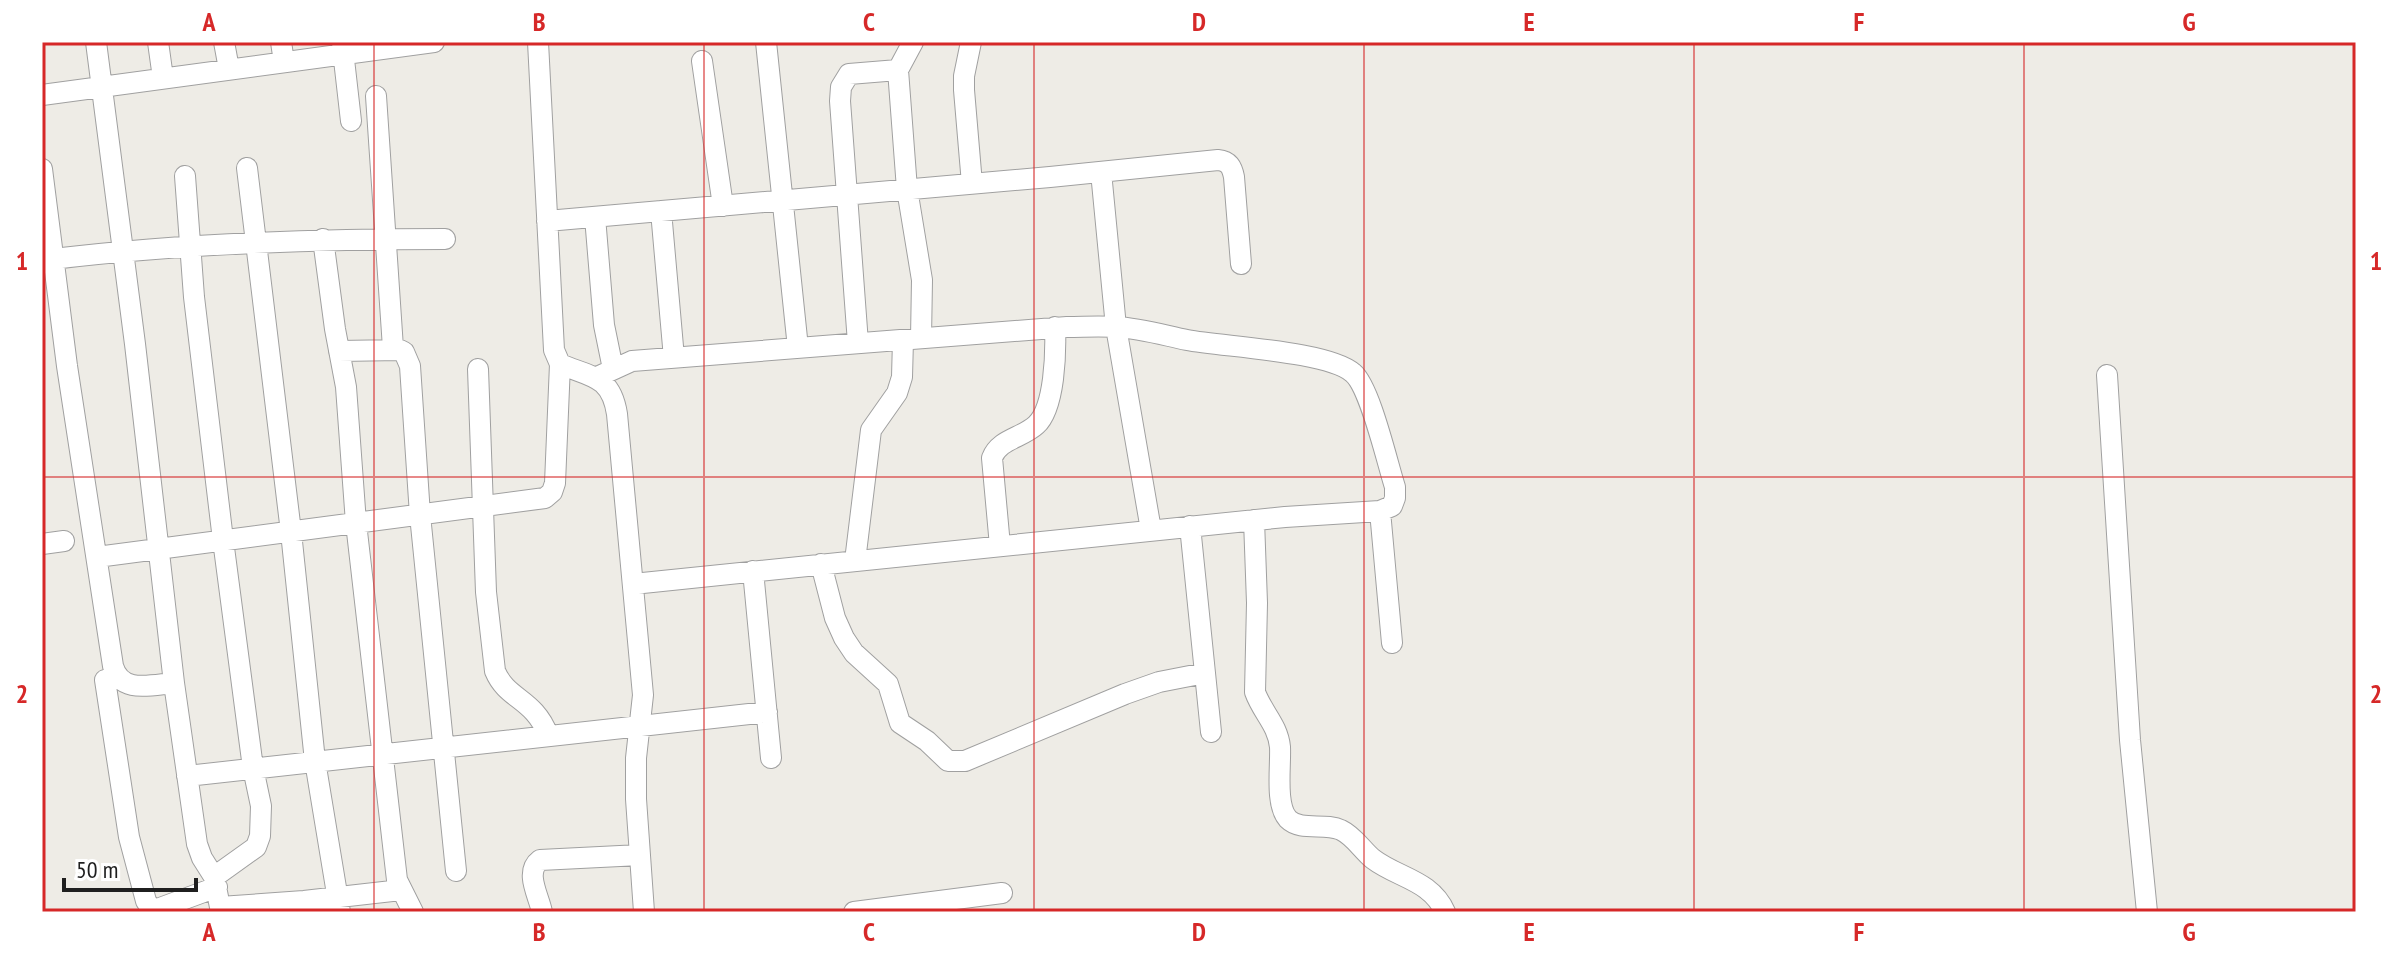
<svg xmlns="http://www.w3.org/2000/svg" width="2398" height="954" font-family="'PT Sans Narrow',sans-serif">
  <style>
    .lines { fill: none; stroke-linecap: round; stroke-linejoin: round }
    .street-casing { stroke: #a0a0a0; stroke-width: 22 }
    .street { stroke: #fff; stroke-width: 20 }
    .grid { fill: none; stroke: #d62828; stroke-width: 2; stroke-opacity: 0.55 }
    .neatline { fill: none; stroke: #d62828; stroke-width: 3 }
    .grid-label { font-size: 26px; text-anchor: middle; font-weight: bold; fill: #d62828 }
  </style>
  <rect width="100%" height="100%" fill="#eeece6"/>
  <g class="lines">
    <!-- street casing -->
    <g class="street-casing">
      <path id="street" d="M96 42 135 344 174 683
        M158 42 163 78
        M224 42 229 69
        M281 42 284 62
        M342 42 351 121
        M538 42 554 350 560 364C590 377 611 375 617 414L643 695 636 758V799L644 912
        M766 42 798 348
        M913 42 898 70 907 189 922 280 921 338
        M971 42 964 76V90L972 184
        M702 61 723 206
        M42 95 434 42
        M376 96 393 348
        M247 168 291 532 315 761 340 912
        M42 169 67 366 113 666C121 694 150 685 174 683L197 844 202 858 214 877 221 912
        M1101 172 1116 327 1151 530
        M185 176 194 297 223 540 253 768 261 806 260 836 256 847 214 877
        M661 211 674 358
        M595 217 604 325 613 369
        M547 221 1050 177 1218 160C1229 161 1232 167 1234 177L1241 264
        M323 239 335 329 346 387 356 523 397 880 413 912
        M53 259C184 243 314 239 445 239
        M858 343 840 101 841 87 849 74 898 70
        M339 351 400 350 404 352 410 366 420 515 456 871
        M478 369 486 592 495 671C507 700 534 698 548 735
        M2107 375 2130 740 2147 912
        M597 377 632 361 1067 327C1083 327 1099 326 1115 327 1140 328 1163 335 1187 340 1224 347 1328 351 1353 373 1370 387 1387 462 1395 487V498L1392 506 1380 511 1285 517 633 584
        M1380 511 1392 643
        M1254 520 1257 603 1255 692C1262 712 1278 725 1280 747 1281 766 1275 805 1288 819 1301 832 1325 822 1341 830 1354 836 1362 850 1373 859 1398 878 1431 880 1445 912
        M1190 526 1211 732
        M42 544 64 541
        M1000 546 992 458C999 439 1022 438 1036 425 1055 408 1056 352 1055 327
        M97 557 545 498 552 492 555 483 560 364
        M855 561 871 430 897 393 902 377 903 340
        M821 564 835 618 844 638 854 653 888 684 900 723 927 741 948 761H965L1125 694 1159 682 1205 673
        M753 571 771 758
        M105 680 129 837 146 901 153 912
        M187 776 767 712
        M220 907 304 901 401 890
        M152 911 217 887
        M542 912C539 896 524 872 540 860L640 855
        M854 912 1002 893"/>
    </g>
    <!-- street -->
    <use href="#street" class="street"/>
  </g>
  <!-- grid -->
  <path class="grid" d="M374 42V912M704 42V912M1034 42V912M1364 42V912M1694 42V912M2024 42V912M42 477H2356"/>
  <!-- border -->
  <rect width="2398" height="954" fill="none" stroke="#ffffff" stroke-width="88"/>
  <!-- scale -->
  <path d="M64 878v12h132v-12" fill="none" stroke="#1f1f1f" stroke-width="4"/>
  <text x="76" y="878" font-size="24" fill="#1f1f1f" stroke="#ffffff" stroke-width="6" paint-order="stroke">50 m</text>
  <rect x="44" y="44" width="2310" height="866" class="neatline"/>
  <g class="grid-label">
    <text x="209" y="31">A</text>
    <text x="539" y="31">B</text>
    <text x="869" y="31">C</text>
    <text x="1199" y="31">D</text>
    <text x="1529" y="31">E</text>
    <text x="1859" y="31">F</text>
    <text x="2189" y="31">G</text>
    <text x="22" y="270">1</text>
    <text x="2376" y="270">1</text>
    <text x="22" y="703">2</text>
    <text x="2376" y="703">2</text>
    <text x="209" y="941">A</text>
    <text x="539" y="941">B</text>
    <text x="869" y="941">C</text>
    <text x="1199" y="941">D</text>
    <text x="1529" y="941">E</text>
    <text x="1859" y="941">F</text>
    <text x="2189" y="941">G</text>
  </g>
</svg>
